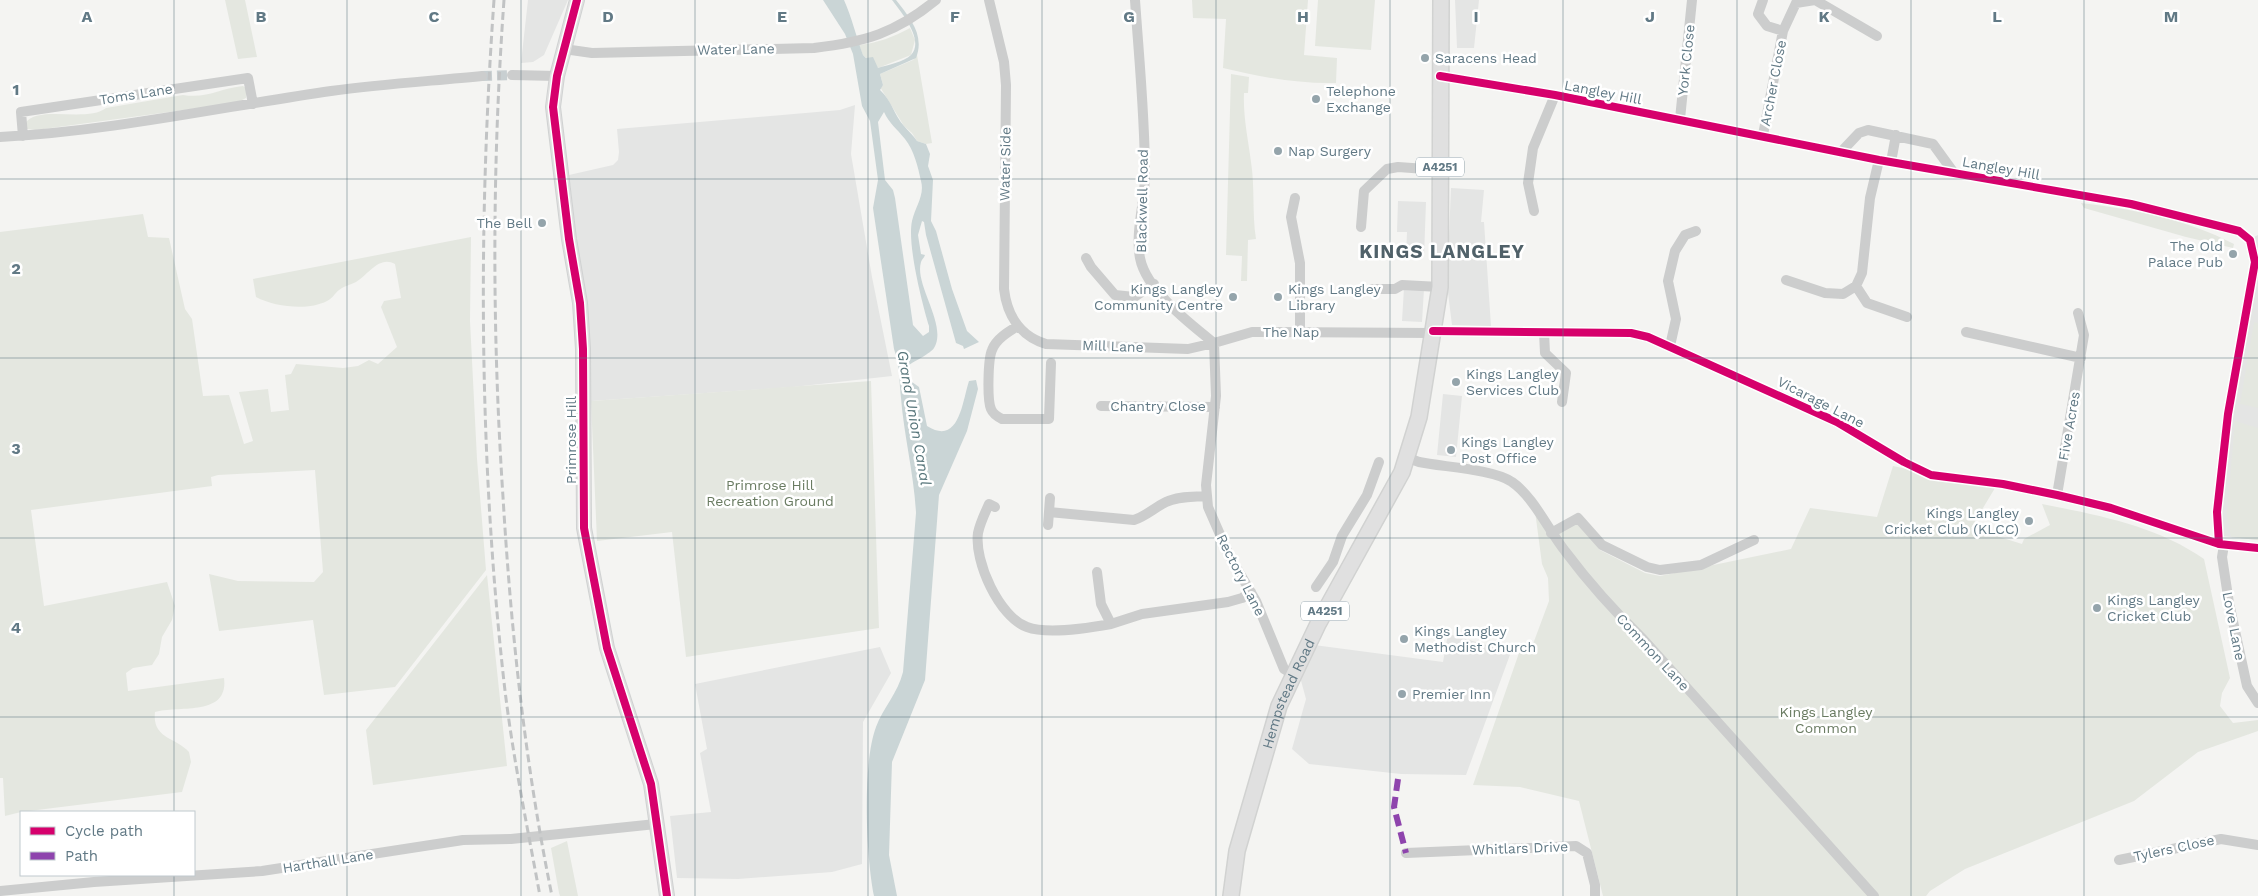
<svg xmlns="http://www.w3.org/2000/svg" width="2258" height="896" font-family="'Work Sans',sans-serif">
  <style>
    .built { fill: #e4e5e4 }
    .green { fill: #e4e7e0 }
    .water { fill: #cad5d6; fill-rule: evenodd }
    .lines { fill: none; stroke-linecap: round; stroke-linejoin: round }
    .street-tunnel { stroke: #c8cfd1; stroke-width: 10; stroke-dasharray: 10 5; stroke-linecap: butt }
    .secondary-casing { stroke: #d0d2d2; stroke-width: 16 }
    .primary-casing { stroke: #d1d2d1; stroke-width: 18 }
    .street { stroke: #cccdcd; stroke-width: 10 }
    .secondary { stroke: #e0e0e0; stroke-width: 14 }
    .primary { stroke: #e0e0e0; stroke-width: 15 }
    .rail { stroke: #c1c3c4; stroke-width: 3; stroke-dasharray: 8 4; stroke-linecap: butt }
    .quiet { stroke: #8e44ad; stroke-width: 6; stroke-dasharray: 12 6; stroke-linecap: butt }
    .cycleway-casing { stroke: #fff; stroke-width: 11 }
    .cycleway { stroke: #d6006c; stroke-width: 8 }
    .grid { fill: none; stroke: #617985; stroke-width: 1; stroke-opacity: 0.55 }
    .poi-dot { fill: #94a4ab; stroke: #fff; stroke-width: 2 }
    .labels { text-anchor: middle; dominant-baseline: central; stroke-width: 5; stroke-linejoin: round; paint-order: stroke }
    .shield { fill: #fff; stroke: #90a1aa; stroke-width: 1 }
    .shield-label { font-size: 12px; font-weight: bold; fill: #617985 }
    .street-label { font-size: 14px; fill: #617985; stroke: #fff }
    .poi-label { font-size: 14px; fill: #617985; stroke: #fff; text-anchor: start }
    .park-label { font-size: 14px; fill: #697b61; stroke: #fff }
    .water-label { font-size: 15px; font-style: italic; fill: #58767b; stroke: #fff }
    .district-label { font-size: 19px; font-weight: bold; letter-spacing: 1px; fill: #506169; stroke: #fff }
    .grid-label { font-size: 16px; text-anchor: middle; font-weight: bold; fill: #617985; stroke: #fff; stroke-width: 5; stroke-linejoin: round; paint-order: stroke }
  </style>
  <rect width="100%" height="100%" fill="#f4f4f2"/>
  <!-- built -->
  <path class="built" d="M528 0H568L544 55 533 62 521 63Z
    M1455 0H1479L1474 48H1457Z
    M855 105 851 154 872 277 892 376 793 387 591 401 586 318 569 175 613 165 618 160 619 152 617 129 840 110Z
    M1451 188 1484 190 1481 222H1484L1491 326 1452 325 1447 285Z
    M1398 201 1426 202 1424 257 1406 256 1407 232H1397Z
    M2258 235V540L2221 536V488L2247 322 2252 238Z
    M1404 288 1424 289 1422 322 1402 321Z
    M1443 394 1462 396 1456 457 1437 455Z
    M1448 634 1511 652 1466 775 1401 774 1309 764 1292 749 1306 699 1300 677 1314 645 1443 662Z
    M880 647 891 673 863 722 862 864 832 872 738 879 677 878 670 816 711 812 700 753 707 749 695 684Z"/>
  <!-- green -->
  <path class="green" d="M225 0H245L257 57 238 59Z
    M1192 0H1308L1304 55 1337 58 1336 83C1298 84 1260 77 1223 68L1226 19 1193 18Z
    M1318 0H1375L1371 50 1315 46Z
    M910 28 915 40 911 55 878 68 863 55 859 45C878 43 893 37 910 28Z
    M917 55 932 143 926 144 917 141 912 133 904 126 880 87 883 85 880 74 913 60Z
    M1231 74 1249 77 1248 93H1244C1243 117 1248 138 1251 162 1255 187 1252 214 1256 239L1248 240 1247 281H1241L1242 256 1226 255Z
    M243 86 246 88V98L236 103 36 130 27 129 25 124C36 104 87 123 106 108L183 95C207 99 221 88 243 86Z
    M2081 203C2133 209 2188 220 2234 244L2233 248 2186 237 2084 208Z
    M143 214 148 237 169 238 185 309 192 319 203 396 229 395 244 444 253 441 239 392 268 389 271 412 289 410 285 375 291 374 296 364 343 368 358 366 369 360 378 364 397 347 381 307 384 301 401 298 395 264C379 255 368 275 356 282 350 285 344 286 339 290 335 293 332 299 327 301 308 311 275 307 256 297L253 279 471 237 470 321 477 459 486 570 395 687 324 695 313 620 219 631 209 574 238 581 314 582 323 572 315 470 218 475 211 477 212 486 31 510 44 606 167 582 175 606 172 620 162 637 159 654 152 665 133 668 126 673 128 691 224 678C229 717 179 705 155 712 152 739 176 737 189 752L191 762 182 792 21 812 5 816 3 778H0V232Z
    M2254 322 2258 323V408L2240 404Z
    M871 381 879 628 686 657 672 532 597 541 591 401Z
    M2235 421 2258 428V540L2231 537 2227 515Z
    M1893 466 1995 488 1971 528 2022 544 2024 539 2050 525 2042 504C2098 515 2157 526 2204 559L2230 678 2222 693 2220 706 2233 723 2258 720V731L2198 752 2134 801 1965 869 1930 891 1926 896H1603L1579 801 1520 787 1473 785 1519 653 1533 644 1549 601 1548 578 1542 564 1535 511 1551 535 1577 521 1600 550 1645 573 1660 576 1791 549 1810 508 1877 517Z
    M487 575 507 766 373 785 366 730Z
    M567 841 578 896H560L559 893 551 848Z"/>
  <!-- water -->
  <path class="water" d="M823 0H844C852 18 856 36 863 55L866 58 873 57 878 68C887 65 904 62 911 55 925 40 901 12 892 0H896C910 18 925 35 916 58L880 74 883 85 880 90C892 101 894 115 904 126 909 132 913 135 917 141L926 144 930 154 928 166 933 180 931 221 936 231 952 289 967 331 979 342 964 349 963 346 956 343 926 235 924 222 922 221 918 235 921 254 925 255C924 258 922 259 921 262 914 285 948 325 934 348 931 353 915 361 909 365L912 382 919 387 927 426C959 446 962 403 969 381L976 380 978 389 967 431 939 495 925 680 892 762 889 855 897 896H874C866 857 862 764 876 727 883 708 898 693 903 672L916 513C914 474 904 436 901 398 899 380 900 366 894 349L873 208 878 180 870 121 862 106 853 54 845 34ZM884 112C889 123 897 129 905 139 914 150 918 167 921 181 925 195 915 207 912 221 907 244 922 303 929 326V332L923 336 913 325 895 198 893 190 885 180 878 122Z"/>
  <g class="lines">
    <!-- street-tunnel -->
    <path class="street-tunnel" d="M482 76 512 75"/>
    <!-- secondary casing -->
    <g class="secondary-casing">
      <path id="secondary" d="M577 0 557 76 553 107 569 239 580 303 583 349 584 528 607 648 651 784 667 896"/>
    </g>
    <!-- primary casing -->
    <g class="primary-casing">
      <g id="primary">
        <path id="s1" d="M1231 896 1237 851 1279 706 1318 624 1402 472 1419 417 1440 287 1441 0"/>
      </g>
    </g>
    <!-- street -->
    <path class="street" d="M989 0 1004 62 1006 85 1004 289C1007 315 1020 336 1046 344L1188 349 1214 343
      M1135 0C1139 58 1145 117 1145 175 1145 202 1135 232 1140 258 1146 290 1190 324 1214 343
      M1763 0 1758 14 1767 26 1783 31
      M564 49 592 53 814 48C865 42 896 33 936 0
      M512 75 557 76
      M1440 76 1555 95 1879 160 2131 204 2239 231 2250 240 2255 262 2228 414 2217 512 2219 544
      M1680 119 1692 0
      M1763 135 1783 31 1796 3 1815 0 1877 36
      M23 136 21 112 248 78 253 104
      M0 137C111 131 221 107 331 91 381 84 432 81 482 76
      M1841 152 1859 133 1868 130 1933 144 1954 173
      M1891 162 1896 135
      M1295 198 1291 217 1300 263V332
      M1534 211 1528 183 1533 148 1555 95
      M1361 227 1364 191 1387 169 1398 167 1440 170
      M1086 258 1091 267 1115 295 1134 297 1154 284
      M1786 280 1825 293 1843 294 1856 286 1862 273 1870 198 1879 160
      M1856 286 1867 303 1907 317
      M1372 289H1395L1402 285 1440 287
      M1018 326C1008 332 996 339 992 350 988 359 987 400 991 409 993 414 998 417 1002 419H1049L1051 363
      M1433 331 1631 333 1648 337 1837 422 1904 462 1931 475 2003 484 2057 495 2111 508 2219 544 2258 548
      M1544 332 1545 353 1566 373 1562 402
      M1966 332 2081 358
      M1670 346 1676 319 1668 281 1675 251 1685 235 1696 231
      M1101 406 1215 407
      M1408 458 1419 462C1442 467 1494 469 1512 482 1533 496 1549 531 1565 551 1589 583 1615 612 1643 639L1874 896
      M2057 495 2084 335 2078 313
      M995 507 989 504C985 513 980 523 978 533 974 561 999 617 1027 627 1048 635 1089 628 1111 624
      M1049 512 1050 498
      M1048 525 1049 512 1134 520C1146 516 1154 508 1166 502 1178 496 1193 497 1206 496
      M1551 533 1578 518 1602 545 1647 567 1660 570 1701 565 1754 540
      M2224 545 2222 557 2229 603 2247 686 2258 703
      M1097 572 1101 604 1111 624 1142 614 1228 602 1242 598 1251 592
      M1316 587 1333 562 1342 536 1367 495 1379 462
      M1294 675 1284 669 1256 601 1229 555 1208 507 1206 485 1216 396 1214 343 1252 332 1433 333
      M1406 853 1576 846 1587 853 1595 885V896
      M2119 860 2221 839 2258 845
      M0 891 94 882 262 871 463 840 511 839 656 824"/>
    <!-- secondary -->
    <use href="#secondary" class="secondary"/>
    <!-- primary -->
    <use href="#primary" class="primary"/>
    <!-- rail -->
    <path class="rail" d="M494 0C478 224 479 458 504 682 512 753 527 825 540 896
      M504 0C492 166 492 331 503 497 511 631 525 764 552 896"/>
    <!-- quiet -->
    <path class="quiet" d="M1398 779 1394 807 1406 853"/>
    <!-- cycleway casing -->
    <g class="cycleway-casing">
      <path id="cycleway" d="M577 0 557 76 553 107 569 239 580 303 583 349 584 528 607 648 651 784 667 896
        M1440 76 1555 95 1879 160 2131 204 2239 231 2250 240 2255 262 2228 414 2217 512 2219 544
        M1433 331 1631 333 1648 337 1837 422 1904 462 1931 475 2003 484 2057 495 2111 508 2219 544 2258 548"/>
    </g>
    <!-- cycleway -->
    <use href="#cycleway" class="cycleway"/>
  </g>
  <!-- grid -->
  <path class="grid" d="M174 0V812M347 0V896M521 0V896M695 0V896M868 0V896M1042 0V896M1216 0V896M1390 0V896M1563 0V896M1737 0V896M1911 0V896M2084 0V896M0 179H2258M0 358H2258M0 538H2258M0 717H2258M174 875V896"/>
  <!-- markers -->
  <g class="poi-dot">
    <circle cx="1425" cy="58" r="5"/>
    <circle cx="1316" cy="99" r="5"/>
    <circle cx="1278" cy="151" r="5"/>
    <circle cx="542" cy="223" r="5"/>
    <circle cx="2233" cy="254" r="5"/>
    <circle cx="1233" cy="297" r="5"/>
    <circle cx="1278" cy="297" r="5"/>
    <circle cx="1456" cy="382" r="5"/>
    <circle cx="1451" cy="450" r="5"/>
    <circle cx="2029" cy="521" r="5"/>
    <circle cx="2097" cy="608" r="5"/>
    <circle cx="1404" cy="639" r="5"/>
    <circle cx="1402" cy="694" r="5"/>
  </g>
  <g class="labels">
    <!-- shield labels -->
    <g class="shield">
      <rect x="1416" y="157.5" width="48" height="19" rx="4"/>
      <rect x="1301" y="601.5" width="48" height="19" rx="4"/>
    </g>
    <g class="shield-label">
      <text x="1440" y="167">A4251</text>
      <text x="1325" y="611">A4251</text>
    </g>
    <!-- street labels -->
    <g class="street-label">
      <text transform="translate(736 49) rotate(-1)">Water Lane</text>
      <text transform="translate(1686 60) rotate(-84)">York Close</text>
      <text transform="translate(1773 83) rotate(-79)">Archer Close</text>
      <text transform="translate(1603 92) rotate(11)">Langley Hill</text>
      <text transform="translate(136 94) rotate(-9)">Toms Lane</text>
      <text transform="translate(1005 164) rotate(-89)">Water Side</text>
      <text transform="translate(2001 168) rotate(10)">Langley Hill</text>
      <text transform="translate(1142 201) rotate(-89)">Blackwell Road</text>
      <text x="1291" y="332">The Nap</text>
      <text transform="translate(1113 346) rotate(2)">Mill Lane</text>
      <text transform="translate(1821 402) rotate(27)">Vicarage Lane</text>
      <text x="1158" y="406">Chantry Close</text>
      <text transform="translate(2069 426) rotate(-80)">Five Acres</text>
      <text transform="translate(571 440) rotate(-90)">Primrose Hill</text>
      <text transform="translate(1241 575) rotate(63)">Rectory Lane</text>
      <text transform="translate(2234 626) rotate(79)">Love Lane</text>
      <text transform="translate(1653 652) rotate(47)">Common Lane</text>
      <text stroke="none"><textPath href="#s1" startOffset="211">Hempstead Road</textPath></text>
      <text transform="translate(1520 848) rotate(-2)">Whitlars Drive</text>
      <text transform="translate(2174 848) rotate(-12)">Tylers Close</text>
      <text transform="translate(328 861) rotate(-9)">Harthall Lane</text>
    </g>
    <!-- poi labels -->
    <g class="poi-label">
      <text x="1435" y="58">Saracens Head</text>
      <text x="1326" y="91">Telephone<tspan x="1326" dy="16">Exchange</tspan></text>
      <text x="1288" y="151">Nap Surgery</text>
      <text x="532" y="223" text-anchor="end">The Bell</text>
      <text x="2223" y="246" text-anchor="end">The Old<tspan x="2223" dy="16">Palace Pub</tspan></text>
      <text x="1223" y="289" text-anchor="end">Kings Langley<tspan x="1223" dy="16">Community Centre</tspan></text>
      <text x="1288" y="289">Kings Langley<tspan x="1288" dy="16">Library</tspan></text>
      <text x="1466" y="374">Kings Langley<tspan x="1466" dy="16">Services Club</tspan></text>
      <text x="1461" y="442">Kings Langley<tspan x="1461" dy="16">Post Office</tspan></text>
      <text x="2019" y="513" text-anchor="end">Kings Langley<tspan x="2019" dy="16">Cricket Club (KLCC)</tspan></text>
      <text x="2107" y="600">Kings Langley<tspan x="2107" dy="16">Cricket Club</tspan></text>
      <text x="1414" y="631">Kings Langley<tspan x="1414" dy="16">Methodist Church</tspan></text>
      <text x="1412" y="694">Premier Inn</text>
    </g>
    <!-- park labels -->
    <g class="park-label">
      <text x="770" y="485">Primrose Hill<tspan x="770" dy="16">Recreation Ground</tspan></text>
      <text x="1826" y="712">Kings Langley<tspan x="1826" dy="16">Common</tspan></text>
    </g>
    <!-- water labels -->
    <g class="water-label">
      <text transform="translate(914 418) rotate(80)">Grand Union Canal</text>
    </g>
    <!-- district labels -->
    <g class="district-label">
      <text x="1442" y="251">KINGS LANGLEY</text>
    </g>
  </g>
  <g class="grid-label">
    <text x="87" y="22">A</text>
    <text x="261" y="22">B</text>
    <text x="434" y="22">C</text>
    <text x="608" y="22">D</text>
    <text x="782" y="22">E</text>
    <text x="955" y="22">F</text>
    <text x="1129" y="22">G</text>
    <text x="1303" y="22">H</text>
    <text x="1476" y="22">I</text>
    <text x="1650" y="22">J</text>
    <text x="1824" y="22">K</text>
    <text x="1997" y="22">L</text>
    <text x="2171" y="22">M</text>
    <text x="16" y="95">1</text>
    <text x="16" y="274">2</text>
    <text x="16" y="454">3</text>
    <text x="16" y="633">4</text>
  </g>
  <!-- legend -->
  <rect x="20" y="811" width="175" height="65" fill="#ffffff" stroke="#c0c9ce"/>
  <rect x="30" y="827" width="25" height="8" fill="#d6006c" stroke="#c0c9ce"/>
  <text x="65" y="836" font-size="15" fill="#617985">Cycle path</text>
  <rect x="30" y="852" width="25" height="8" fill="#8e44ad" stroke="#c0c9ce"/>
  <text x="65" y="861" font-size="15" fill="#617985">Path</text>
</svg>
